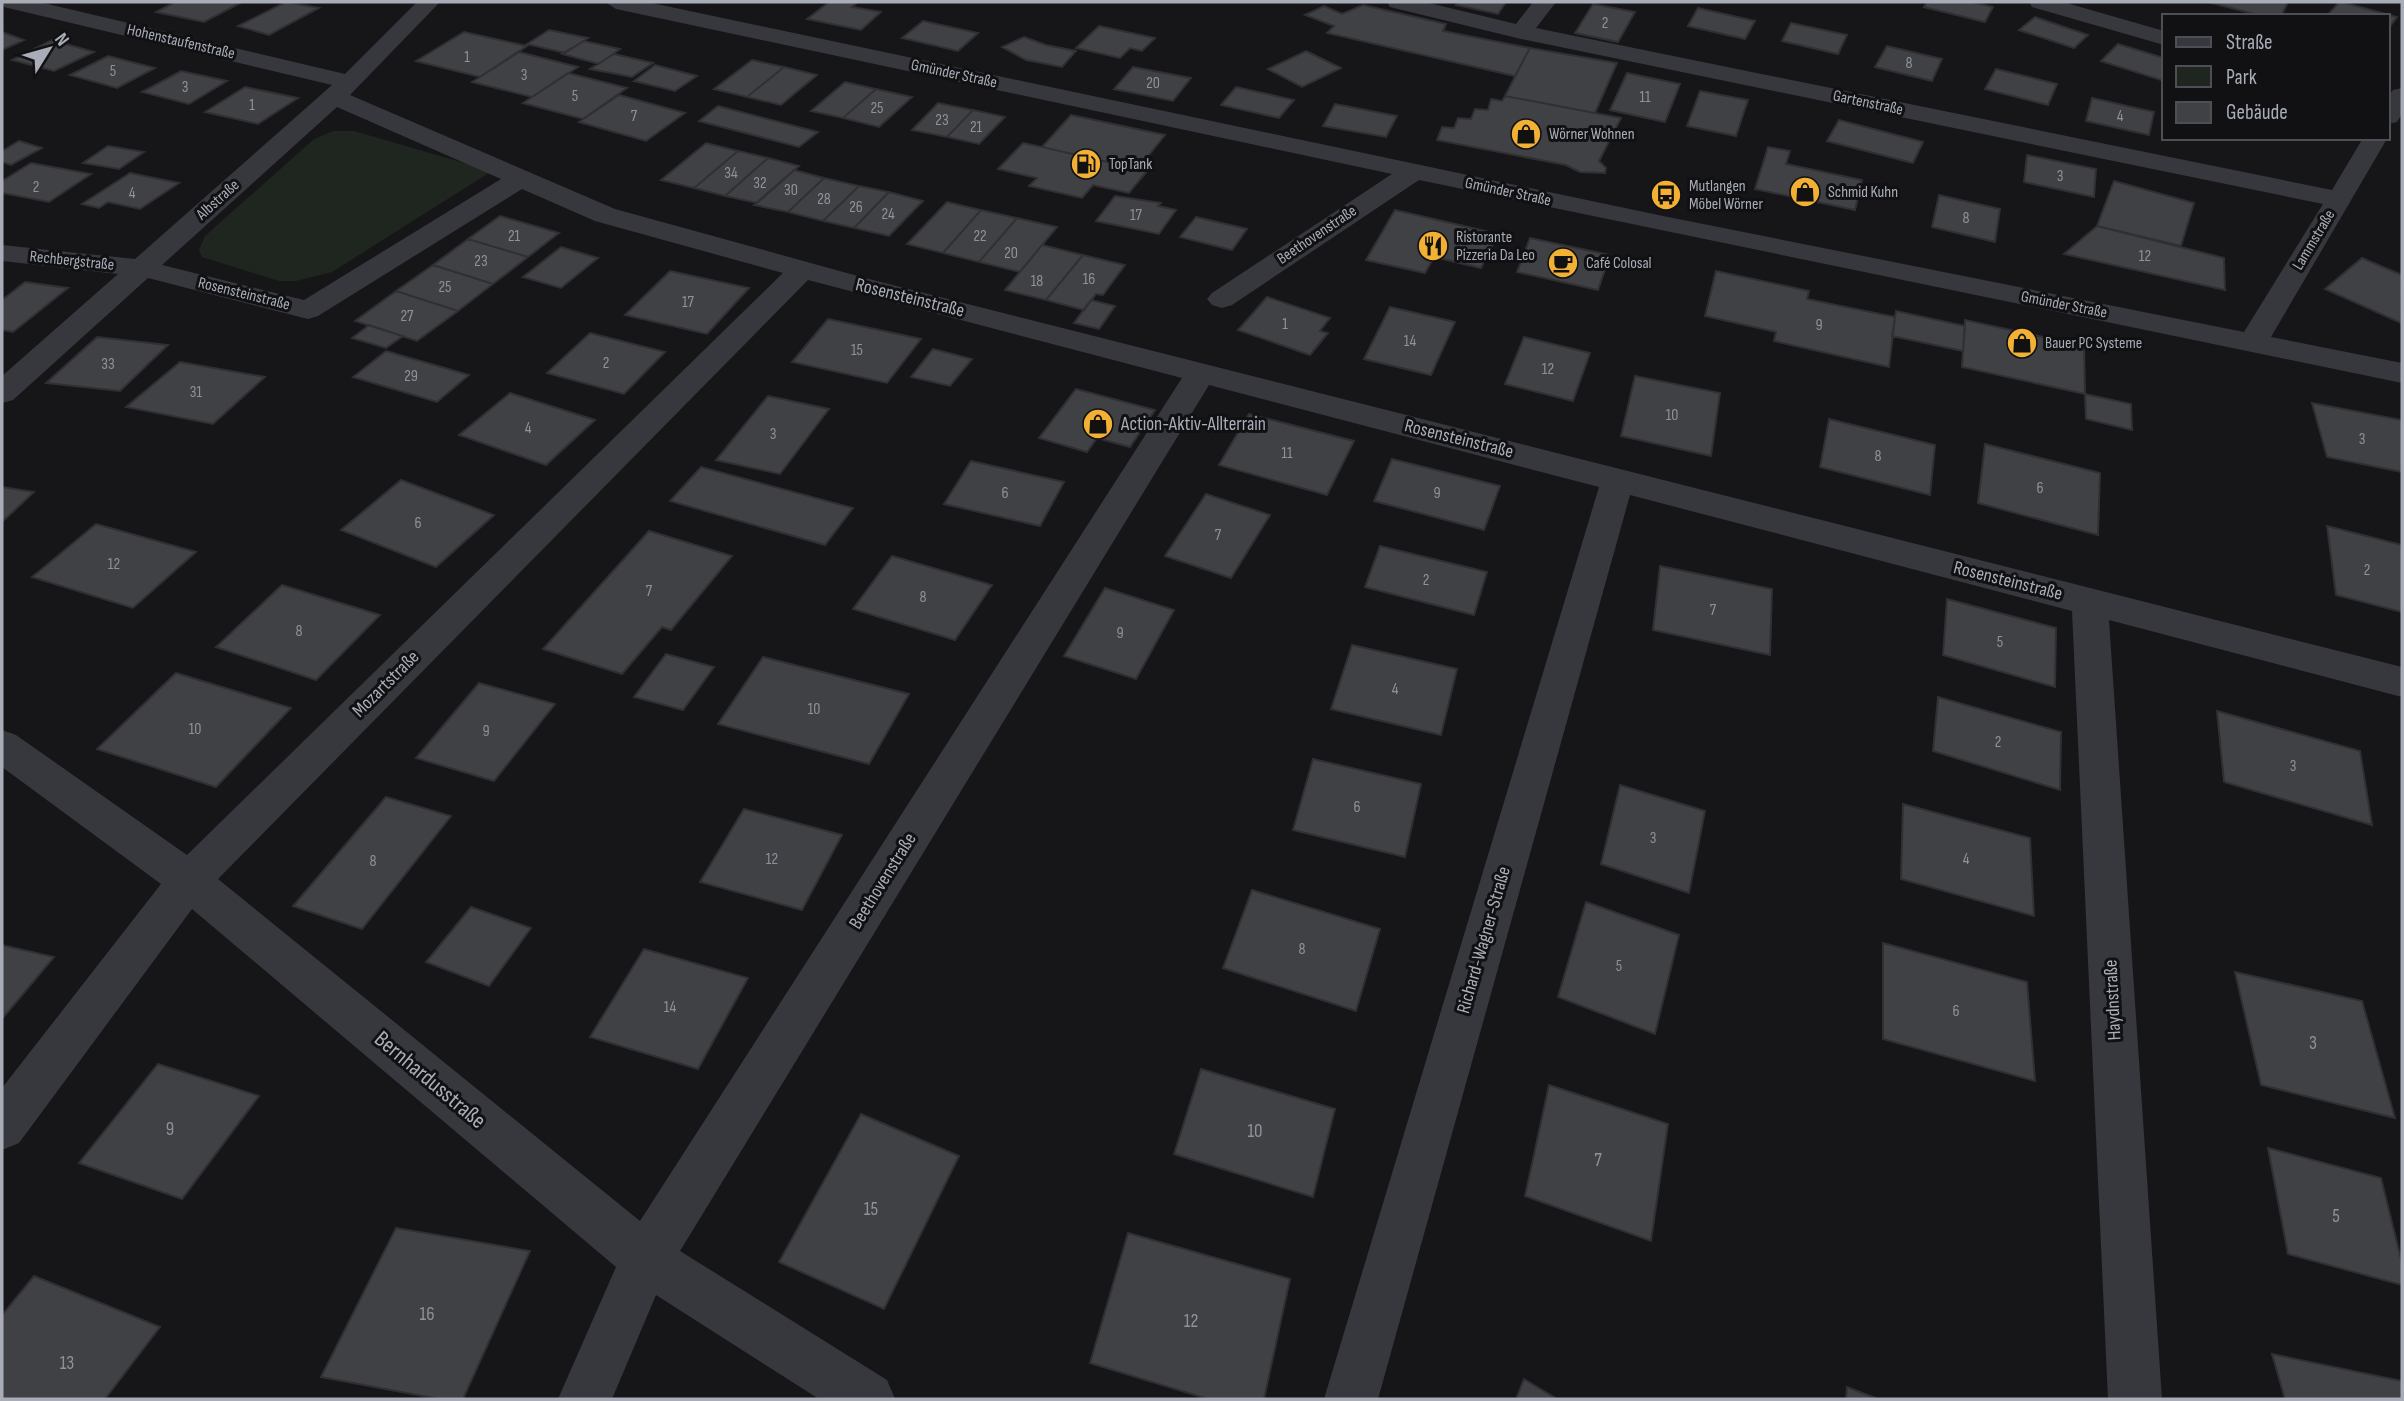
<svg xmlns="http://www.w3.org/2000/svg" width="2404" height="1401" font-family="'Sofia Sans Condensed',sans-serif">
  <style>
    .green { fill: #1e261f }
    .building { fill: #404145; stroke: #303034; stroke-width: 2 }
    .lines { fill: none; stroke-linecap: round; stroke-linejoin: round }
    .minor { fill: #37383d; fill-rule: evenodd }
    .labels { text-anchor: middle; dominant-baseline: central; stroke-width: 6; stroke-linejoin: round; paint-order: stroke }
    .number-label { font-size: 16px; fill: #8e929b }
    .far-street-label { font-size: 16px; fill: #a8adb8; stroke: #111113 }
    .far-poi-label { font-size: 16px; fill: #a8adb8; stroke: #111113; text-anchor: start }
    .street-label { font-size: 19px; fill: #a8adb8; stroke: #111113 }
    .poi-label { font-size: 19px; fill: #a8adb8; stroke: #111113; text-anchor: start }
    .near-number-label { font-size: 19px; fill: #8e929b }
    .near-street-label { font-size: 23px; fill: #a8adb8; stroke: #111113 }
  </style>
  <rect width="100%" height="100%" fill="#161618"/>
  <!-- green -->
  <path class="green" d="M333 131H354L492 171 332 272 296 281H279L202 257 199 250 205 236 314 139Z"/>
  <!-- building -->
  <path class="building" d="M175 2H242L204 22 156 12Z
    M286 2 319 8 269 35 238 26Z
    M829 2H858L852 7 881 12 861 30 807 19Z
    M1459 2H1506L1498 14 1456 5Z
    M1927 2H1972L1993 7 1985 22 1924 7Z
    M2208 2H2288L2281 16H2262Z
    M2339 2H2342L2397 17 2388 29V16H2327Z
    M1593 4 1635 12 1618 42 1575 33Z
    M1363 5 1446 24 1443 31 1530 48 1515 76 1327 33 1334 26 1305 15 1324 6 1342 14Z
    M1698 8 1755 21 1745 39 1688 26Z
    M2035 17 2088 35 2074 48 2019 30Z
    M923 21 978 33 958 51 902 38Z
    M1791 23 1847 35 1838 54 1782 41Z
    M1099 26 1155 38 1142 51 1130 48 1120 58 1076 48Z
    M549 30 588 38 565 53 527 44Z
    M2 32 24 40 2 50Z
    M464 32 527 46 480 77 416 61Z
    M1024 37 1046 45 1076 51 1062 67 1026 60 1002 47Z
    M52 40 94 52 54 71 12 60Z
    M584 41 620 49 599 64 562 54Z
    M2118 44 2164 58V81L2101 61Z
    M1887 46 1942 59 1932 81 1875 67Z
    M1530 48 1617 63 1595 113 1505 96Z
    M1306 51 1341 68 1302 87 1268 69Z
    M519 52 578 67 532 97 472 82Z
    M614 54 653 63 632 77 590 69Z
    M108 56 155 68 117 88 70 75Z
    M752 60 784 67 747 97 714 89Z
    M655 65 697 76 675 91 634 81Z
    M784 67 817 75 781 105 747 97Z
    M1133 67 1191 78 1173 101 1114 89Z
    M1996 69 2057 84 2048 105 1985 89Z
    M181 71 227 81 189 104 142 92Z
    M568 73 627 88 583 119 523 103Z
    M1627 73 1680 84 1665 122 1610 110Z
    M845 82 876 89 843 118 811 111Z
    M245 87 298 98 258 124 205 112Z
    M1236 87 1294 100 1279 118 1221 105Z
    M876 89 912 97 879 127 843 118Z
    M1700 91 1748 100 1736 136 1687 126Z
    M619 95 685 113 646 141 579 122Z
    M1505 96 1621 118 1599 161 1606 168 1605 173 1580 172 1566 165 1437 140 1442 127 1454 128 1458 118 1471 119 1475 109 1488 110 1491 99 1502 101Z
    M2092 98 2154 112 2149 135 2086 121Z
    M938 103 973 110 947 137 912 130Z
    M1335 104 1397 116 1386 137 1323 126Z
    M718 106 818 132 799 147 699 121Z
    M973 110 1005 117 979 144 947 137Z
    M1071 115 1165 135 1138 169 1042 147Z
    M1839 120 1923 142 1913 163 1827 141Z
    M19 141 42 148 11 165 2 162V151Z
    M706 143 738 151 694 188 661 180Z
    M1023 143 1042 147 1147 171 1129 193 1093 185 1082 198 1029 186 1037 178 998 169Z
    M108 146 144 152 119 169 83 163Z
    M1768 147 1790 151 1786 164 1862 180 1855 210 1755 189Z
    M738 151 768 158 725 196 694 188Z
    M2027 155 2096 169 2094 197 2024 182Z
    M768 158 799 166 757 203 725 196Z
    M31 163 91 174 49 202 2 193V181Z
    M794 170 824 178 788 212 754 205Z
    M130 173 179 183 140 209 108 202 99 208 82 204Z
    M824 178 859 186 823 221 788 212Z
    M2114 181 2194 203 2181 246 2097 226Z
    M859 186 889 192 854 228 823 221Z
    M889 192 923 201 889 236 854 228Z
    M1939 195 2000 209 1995 242 1932 227Z
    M1115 196 1161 203 1158 206 1176 210 1159 234 1096 221Z
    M947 202 981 210 943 253 907 244Z
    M981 210 1017 218 979 262 943 253Z
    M1395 210 1498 234 1481 268 1434 257 1425 273 1366 260Z
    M500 216 559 233 528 257 468 239Z
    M1196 217 1247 229 1232 250 1180 237Z
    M1017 218 1057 227 1020 272 979 262Z
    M2097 226 2224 258 2225 290 2064 254Z
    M1530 238 1610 255 1598 290 1517 272Z
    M468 239 528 257 493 284 433 265Z
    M1042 245 1083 255 1046 300 1005 290Z
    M561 247 598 258 561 288 523 277Z
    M1083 255 1125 265 1103 295 1096 294 1084 310 1046 300Z
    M2362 258 2402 275 2401 323 2325 289Z
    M433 265 493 284 458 311 396 291Z
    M670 271 749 288 707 334 625 315Z
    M1716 271 1809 291 1807 299 1895 317 1889 367 1774 341 1776 332 1705 316Z
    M25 282 68 288 13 332 2 330V300Z
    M396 291 458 311 417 341 355 321Z
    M1267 297 1330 318 1320 331 1328 333 1310 355 1238 330Z
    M1091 300 1115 306 1099 329 1074 323Z
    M1390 307 1455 322 1431 375 1364 359Z
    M1896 311 1965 326 1963 351 1892 336Z
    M828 319 921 339 887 383 792 362Z
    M1965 320 2084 346 2085 394 1962 367Z
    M369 325 403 336 386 348 352 338Z
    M590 333 665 352 624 394 547 373Z
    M97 337 168 345 120 391 46 383Z
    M1524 337 1590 353 1573 401 1505 384Z
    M933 349 972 359 950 386 911 377Z
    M386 351 469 375 437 402 353 377Z
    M180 362 265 377 213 424 126 407Z
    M1635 376 1720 393 1711 456 1621 436Z
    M1076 389 1155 410 1130 447 1097 438 1087 452 1039 438Z
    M510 393 595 420 546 465 459 435Z
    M2085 394 2131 404 2132 430 2086 419Z
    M768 396 829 409 780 474 716 460Z
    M2312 403 2402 420V472L2327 457Z
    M1249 414 1354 441 1327 495 1219 465Z
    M1829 419 1935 445 1930 495 1820 467Z
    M1985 444 2100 473 2098 535 1978 503Z
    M1392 459 1500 486 1484 530 1374 501Z
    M971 461 1064 482 1040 526 944 504Z
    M701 467 853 508 825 545 670 501Z
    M401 480 494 515 436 567 341 530Z
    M2 487 34 492 2 522Z
    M1206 494 1270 515 1231 578 1165 556Z
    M96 524 196 552 133 608 32 577Z
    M2327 526 2402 545V612L2336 595Z
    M649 531 732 556 671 630 662 627 622 674 543 649Z
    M1380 546 1487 572 1474 615 1365 587Z
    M892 556 992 585 955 640 853 609Z
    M1660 566 1772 589 1770 655 1653 630Z
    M282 585 380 615 316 680 216 647Z
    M1105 588 1174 610 1136 679 1064 656Z
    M1947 599 2056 628 2055 687 1943 655Z
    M1352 645 1457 669 1441 735 1331 709Z
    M666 654 714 667 683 710 634 697Z
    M763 657 909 694 869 764 718 724Z
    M176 673 291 708 216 787 97 749Z
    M479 683 555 704 494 781 416 758Z
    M1938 697 2061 732 2060 790 1933 751Z
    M2217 711 2360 751 2372 825 2224 782Z
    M1313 759 1421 784 1405 857 1293 830Z
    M1620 785 1705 811 1689 893 1601 864Z
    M386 797 451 816 362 929 293 906Z
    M1903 804 2030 838 2034 916 1901 879Z
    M744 809 842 835 802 910 700 882Z
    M1252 890 1380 929 1356 1011 1223 968Z
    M1586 902 1679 935 1655 1034 1558 997Z
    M471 907 531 928 489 986 426 962Z
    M1883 943 2027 982 2035 1081 1883 1039Z
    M2 945 54 957 2 1019Z
    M644 949 748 978 698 1069 590 1037Z
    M2235 972 2362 1001 2395 1118 2261 1085Z
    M158 1064 259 1096 182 1199 79 1163Z
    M1201 1069 1335 1109 1313 1197 1174 1154Z
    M1549 1085 1668 1124 1651 1241 1525 1196Z
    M861 1114 959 1156 884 1309 779 1262Z
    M2268 1148 2381 1178 2402 1263V1285L2288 1254Z
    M396 1228 530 1251 463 1399H439L321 1377Z
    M1128 1233 1290 1279 1264 1399H1208L1090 1363Z
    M34 1276 160 1327 105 1399H2V1315Z
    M2272 1354 2402 1381V1399H2285Z
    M1524 1379 1557 1399H1516Z
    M1847 1387 1878 1399H1846Z"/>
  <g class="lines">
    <!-- minor -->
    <path class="minor" d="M2 2H39L345 74 417 2H440L350 95 615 209 865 278 2402 667V697L2109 620 2162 1399H2108L2072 611 1630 495 1378 1399H1324L1599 487 1209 385 680 1251 887 1380 895 1399H819L656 1295 612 1399H558L616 1267 192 909 19 1143 2 1150V1088L161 884 2 767V730L16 735 187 855 783 273 595 221 522 189 318 316 308 319 148 278 13 400 2 403V376L118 274 2 261V245L135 259 332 85 4 7ZM337 107 501 179 304 300 162 265ZM808 280 1182 378 640 1221 218 879Z
      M605 2H647L1663 216 2244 332 2323 204 1521 39 1390 7 1387 2H1425L1516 24 1533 2H1556L1536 28 2332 190 2363 138 2388 137 2271 337 2402 363V383L1419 180 1232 305 1222 308 1212 305 1207 299 1212 293 1392 174 616 9Z
      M2029 2H2063L2164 31V45L2032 7Z
      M2402 88V114L2397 122 2388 124V97L2393 90Z"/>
  </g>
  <!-- icons -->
  <defs>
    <g id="shop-disc" transform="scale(1.575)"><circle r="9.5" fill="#f2b134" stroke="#111113"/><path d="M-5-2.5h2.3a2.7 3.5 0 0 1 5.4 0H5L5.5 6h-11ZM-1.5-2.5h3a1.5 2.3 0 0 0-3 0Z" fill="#111"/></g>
    <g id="fuel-disc" transform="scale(1.575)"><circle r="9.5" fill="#f2b134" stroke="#111113"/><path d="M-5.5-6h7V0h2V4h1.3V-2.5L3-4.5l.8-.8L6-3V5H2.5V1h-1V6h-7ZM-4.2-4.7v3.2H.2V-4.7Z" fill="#111"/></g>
    <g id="bus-disc" transform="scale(1.575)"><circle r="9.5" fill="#f2b134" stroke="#111113"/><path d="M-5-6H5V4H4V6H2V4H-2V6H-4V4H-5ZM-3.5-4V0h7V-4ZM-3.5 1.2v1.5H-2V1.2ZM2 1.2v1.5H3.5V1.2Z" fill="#111"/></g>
    <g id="restaurant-disc" transform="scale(1.575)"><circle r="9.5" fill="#f2b134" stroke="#111113"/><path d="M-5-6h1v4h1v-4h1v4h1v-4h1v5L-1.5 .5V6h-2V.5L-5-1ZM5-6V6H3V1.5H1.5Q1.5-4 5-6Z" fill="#111"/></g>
    <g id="cafe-disc" transform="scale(1.575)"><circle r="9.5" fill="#f2b134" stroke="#111113"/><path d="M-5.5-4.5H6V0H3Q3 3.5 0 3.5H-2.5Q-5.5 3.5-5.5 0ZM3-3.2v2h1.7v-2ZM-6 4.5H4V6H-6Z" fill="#111"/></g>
  </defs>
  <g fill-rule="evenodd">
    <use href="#shop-disc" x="1526" y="134"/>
    <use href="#fuel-disc" x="1086" y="164"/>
    <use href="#shop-disc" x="1805" y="192"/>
    <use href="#bus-disc" x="1666" y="195"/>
    <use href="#restaurant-disc" x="1433" y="246"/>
    <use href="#cafe-disc" x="1563" y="263"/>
    <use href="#shop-disc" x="2022" y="343"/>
    <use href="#shop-disc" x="1098" y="424"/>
  </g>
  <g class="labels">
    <!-- number labels -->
    <g class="number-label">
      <text x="1605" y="23">2</text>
      <text x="467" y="57">1</text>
      <text x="1909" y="63">8</text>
      <text x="113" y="71">5</text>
      <text x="524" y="75">3</text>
      <text x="1153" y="83">20</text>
      <text x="185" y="87">3</text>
      <text x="575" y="96">5</text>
      <text x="1645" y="97">11</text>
      <text x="252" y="105">1</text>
      <text x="877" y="108">25</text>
      <text x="634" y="116">7</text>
      <text x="2120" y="116">4</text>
      <text x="942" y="120">23</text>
      <text x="976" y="127">21</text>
      <text x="731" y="173">34</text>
      <text x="2060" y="176">3</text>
      <text x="760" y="183">32</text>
      <text x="36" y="187">2</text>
      <text x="791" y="190">30</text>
      <text x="132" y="193">4</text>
      <text x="824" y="199">28</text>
      <text x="856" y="207">26</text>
      <text x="888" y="214">24</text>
      <text x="1136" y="215">17</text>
      <text x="1966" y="218">8</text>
      <text x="514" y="236">21</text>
      <text x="980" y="236">22</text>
      <text x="1011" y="253">20</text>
      <text x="2145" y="256">12</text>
      <text x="481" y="261">23</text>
      <text x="1089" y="279">16</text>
      <text x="1037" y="281">18</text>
      <text x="445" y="287">25</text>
      <text x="688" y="302">17</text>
      <text x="407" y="316">27</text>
      <text x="1285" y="324">1</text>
      <text x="1819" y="325">9</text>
      <text x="1410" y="341">14</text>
      <text x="857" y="350">15</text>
      <text x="606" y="363">2</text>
      <text x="108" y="364">33</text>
      <text x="1548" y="369">12</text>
      <text x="411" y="376">29</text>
      <text x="196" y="392">31</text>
      <text x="1672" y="415">10</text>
      <text x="528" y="428">4</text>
      <text x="773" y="434">3</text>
      <text x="2362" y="439">3</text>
      <text x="1287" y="453">11</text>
      <text x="1878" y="456">8</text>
      <text x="2040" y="488">6</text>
      <text x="1005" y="493">6</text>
      <text x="1437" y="493">9</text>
      <text x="418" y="523">6</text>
      <text x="1218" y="535">7</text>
      <text x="114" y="564">12</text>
      <text x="2367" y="570">2</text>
      <text x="1426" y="580">2</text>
      <text x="649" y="591">7</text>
      <text x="923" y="597">8</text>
      <text x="1713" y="610">7</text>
      <text x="299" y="631">8</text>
      <text x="1120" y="633">9</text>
      <text x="2000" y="642">5</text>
      <text x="1395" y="689">4</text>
      <text x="814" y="709">10</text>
      <text x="195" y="729">10</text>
      <text x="486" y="731">9</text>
      <text x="1998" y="742">2</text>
      <text x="2293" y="766">3</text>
      <text x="1357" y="807">6</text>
      <text x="1653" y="838">3</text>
      <text x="772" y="859">12</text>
      <text x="1966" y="859">4</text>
      <text x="373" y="861">8</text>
      <text x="1302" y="949">8</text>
      <text x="1619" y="966">5</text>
      <text x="670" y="1007">14</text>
      <text x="1956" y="1011">6</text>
    </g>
    <!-- far-street labels -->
    <g class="far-street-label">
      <text transform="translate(181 42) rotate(13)">Hohenstaufenstraße</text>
      <text transform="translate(954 74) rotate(12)">Gmünder Straße</text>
      <text transform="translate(1868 103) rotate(12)">Gartenstraße</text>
      <text transform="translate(1508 192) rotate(12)">Gmünder Straße</text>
      <text transform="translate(218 200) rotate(-42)">Albstraße</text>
      <text transform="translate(1317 235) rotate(-34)">Beethovenstraße</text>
      <text transform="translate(2314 240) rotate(-59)">Lammstraße</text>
      <text transform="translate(72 261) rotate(6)">Rechbergstraße</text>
      <text transform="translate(244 294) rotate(14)">Rosensteinstraße</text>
      <text transform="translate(2064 305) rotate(11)">Gmünder Straße</text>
    </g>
    <!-- far-poi labels -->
    <g class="far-poi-label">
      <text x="1549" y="134">Wörner Wohnen</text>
      <text x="1109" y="164">TopTank</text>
      <text x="1689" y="186">Mutlangen<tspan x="1689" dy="18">Möbel Wörner</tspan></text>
      <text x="1828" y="192">Schmid Kuhn</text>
      <text x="1456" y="237">Ristorante<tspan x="1456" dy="18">Pizzeria Da Leo</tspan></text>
      <text x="1586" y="263">Café Colosal</text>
      <text x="2045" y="343">Bauer PC Systeme</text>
    </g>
    <!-- street labels -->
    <g class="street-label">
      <text transform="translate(910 298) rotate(14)">Rosensteinstraße</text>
      <text transform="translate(1459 439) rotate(14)">Rosensteinstraße</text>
      <text transform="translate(2008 581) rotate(14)">Rosensteinstraße</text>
      <text transform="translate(386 684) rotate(-45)">Mozartstraße</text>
      <text transform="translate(883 881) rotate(-58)">Beethovenstraße</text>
      <text transform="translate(1484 940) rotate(-74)">Richard-Wagner-Straße</text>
      <text transform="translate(2113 1000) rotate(-93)">Haydnstraße</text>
    </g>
    <!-- poi labels -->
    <g class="poi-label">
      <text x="1121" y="424">Action-Aktiv-Allterrain</text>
    </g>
    <!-- near-number labels -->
    <g class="near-number-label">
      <text x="2313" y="1043">3</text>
      <text x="170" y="1129">9</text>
      <text x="1255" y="1131">10</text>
      <text x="1598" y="1160">7</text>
      <text x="871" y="1209">15</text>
      <text x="2336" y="1216">5</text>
      <text x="427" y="1314">16</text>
      <text x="1191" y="1321">12</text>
      <text x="67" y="1363">13</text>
    </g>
    <!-- near-street labels -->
    <g class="near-street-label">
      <text transform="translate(430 1080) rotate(40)">Bernhardusstraße</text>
    </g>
  </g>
  <!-- border -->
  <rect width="2404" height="1401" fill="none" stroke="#a8adb8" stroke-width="7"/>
  <!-- legend -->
  <rect x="2162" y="14" width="228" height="126" fill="#111113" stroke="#4d4f55" stroke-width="2"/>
  <rect x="2176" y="37" width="35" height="10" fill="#37383d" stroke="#4d4f55" stroke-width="2"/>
  <text x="2226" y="49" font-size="21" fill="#a8adb8">Straße</text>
  <rect x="2176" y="66" width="35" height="21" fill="#1e261f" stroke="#4d4f55" stroke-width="2"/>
  <text x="2226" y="84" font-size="21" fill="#a8adb8">Park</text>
  <rect x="2176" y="102" width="35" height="21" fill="#404145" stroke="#4d4f55" stroke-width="2"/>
  <text x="2226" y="119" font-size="21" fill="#a8adb8">Gebäude</text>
  <!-- north arrow -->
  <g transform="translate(49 49) rotate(53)" stroke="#111113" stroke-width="5" paint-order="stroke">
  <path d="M0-5L12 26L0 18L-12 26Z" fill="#a8adb8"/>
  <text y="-10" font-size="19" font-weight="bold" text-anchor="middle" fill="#a8adb8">N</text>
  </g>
</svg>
